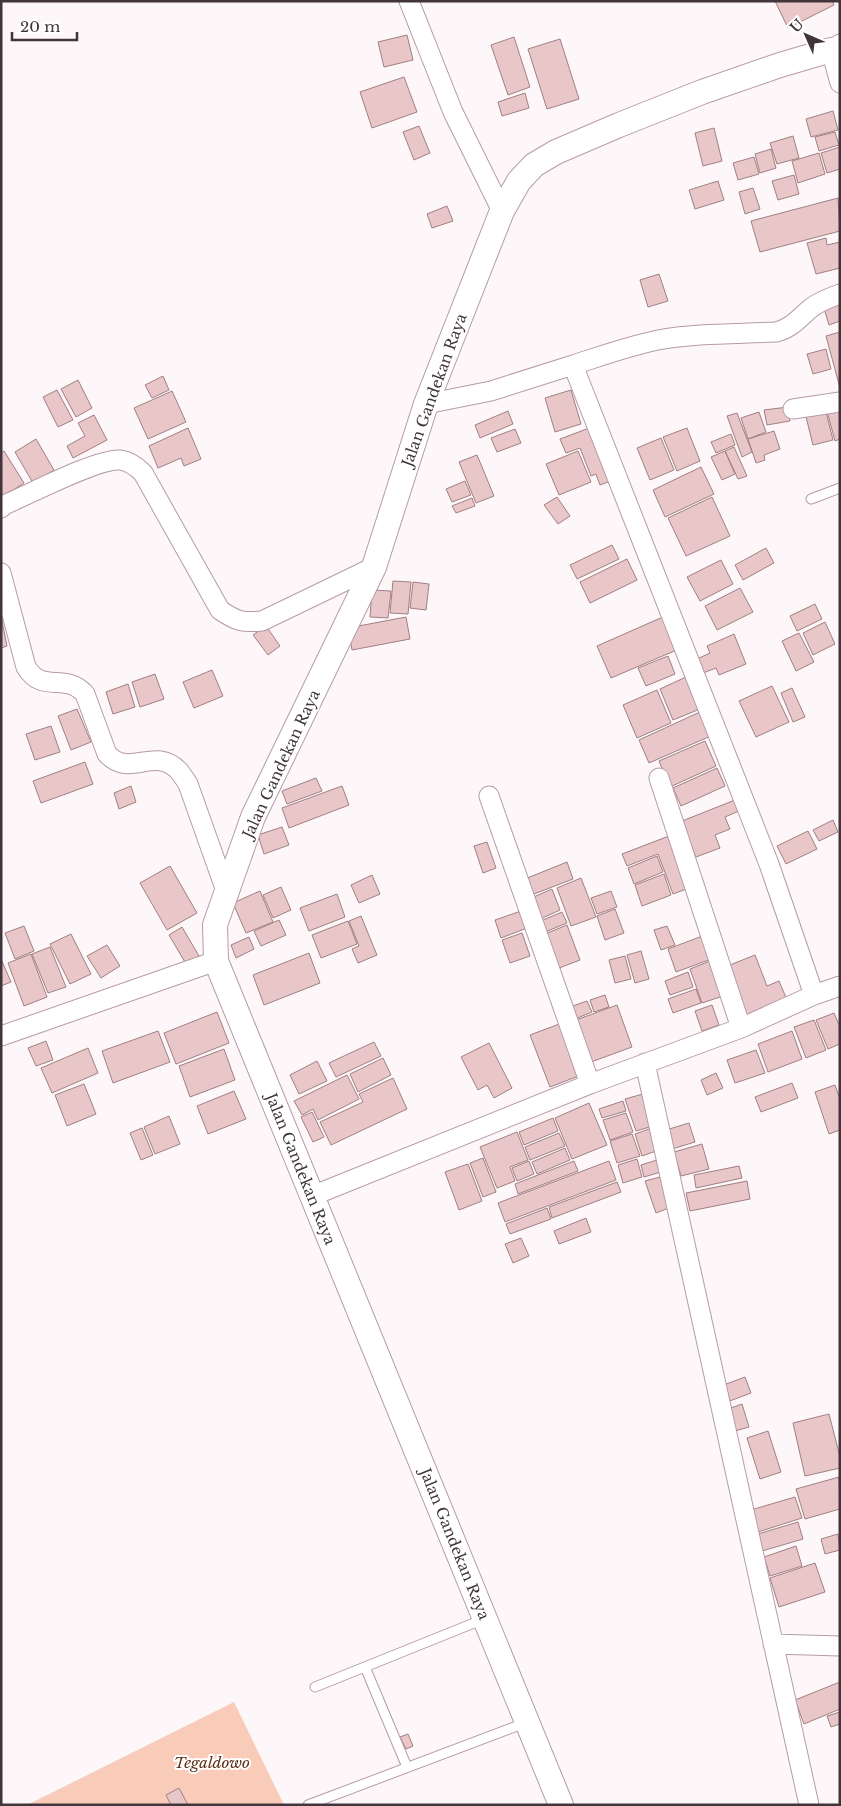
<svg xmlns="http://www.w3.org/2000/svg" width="841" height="1806" font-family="'Libre Baskerville',serif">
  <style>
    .green { fill: #f8ccb9 }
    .building { fill: #e9c7c8; stroke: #a08082 }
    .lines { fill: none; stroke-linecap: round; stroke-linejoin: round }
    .service-casing { stroke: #b79aa9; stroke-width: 11 }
    .minor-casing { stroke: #b79aa9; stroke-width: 21 }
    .tertiary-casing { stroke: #b79aa9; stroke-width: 26 }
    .service { stroke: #fff; stroke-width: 9 }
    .minor { stroke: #fff; stroke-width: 19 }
    .tertiary { stroke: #fff; stroke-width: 24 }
    .labels { text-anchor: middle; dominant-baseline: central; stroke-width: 4; stroke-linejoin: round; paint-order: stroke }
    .street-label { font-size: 15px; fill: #41353b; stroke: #fff }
    .park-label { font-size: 15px; font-style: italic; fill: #5d2c14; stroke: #fff }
  </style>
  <rect width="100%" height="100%" fill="#fdf7fa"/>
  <!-- green -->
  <path class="green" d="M234 1702 284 1805H27Z"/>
  <!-- building -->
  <path class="building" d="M775 1H832L834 5 788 28Z
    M407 35 413 60 384 67 378 42Z
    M514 37 530 87 508 95 491 45Z
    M560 39 579 99 547 109 528 49Z
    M404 77 417 112 372 128 360 92Z
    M525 93 529 108 502 116 498 102Z
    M833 111 838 130 811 137 806 119Z
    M419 126 430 153 414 160 403 132Z
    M714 128 722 161 703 166 695 133Z
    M835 132 839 145 819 151 815 137Z
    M793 136 799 158 777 164 770 143Z
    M840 147V169L827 173 821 153Z
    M771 149 776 168 760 173 755 154Z
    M819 153 825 174 798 183 792 161Z
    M754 157 759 174 738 180 733 163Z
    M794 175 799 194 778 200 772 181Z
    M718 181 724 200 695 209 689 190Z
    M753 188 760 209 745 214 739 192Z
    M838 198 840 231 760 252 751 221Z
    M447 206 453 221 432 228 427 214Z
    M826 238 827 245 840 242V268L816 274 807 243Z
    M659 274 668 301 648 307 640 280Z
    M840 300V321L829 325 823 305Z
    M840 332V388L826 336Z
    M826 349 831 369 813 374 807 354Z
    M163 376 169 390 152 398 145 385Z
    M78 380 92 408 76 417 61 389Z
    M57 390 73 420 58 427 43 397Z
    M571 390 581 424 555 432 545 398Z
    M172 391 186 422 148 439 134 408Z
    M788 407 790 421 767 425 764 410Z
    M840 407V439L835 441 827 411Z
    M508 411 513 424 480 438 475 425Z
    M759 412 766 432 748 439 741 418Z
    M826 412 833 440 813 445 806 417Z
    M737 413 752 452 742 457 727 416Z
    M94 415 107 440 73 458 67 446 85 436 78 423Z
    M592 427 613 480 600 485 596 474 591 476 580 448 566 453 560 439Z
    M188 428 201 459 184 466 181 458 158 468 149 446Z
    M687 428 700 461 677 471 663 437Z
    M515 429 521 443 497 452 491 438Z
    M774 431 780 449 764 455 765 460 756 463 748 439Z
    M731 434 735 445 716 453 711 442Z
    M661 438 674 470 650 480 637 448Z
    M36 439 54 470 33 483 15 452Z
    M734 447 747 476 738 479 725 451Z
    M4 451 24 483 1 498V453Z
    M578 451 591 482 559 495 546 464Z
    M725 451 735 474 722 480 711 457Z
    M477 455 494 496 476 503 459 462Z
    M701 467 714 494 665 517 653 490Z
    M465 481 471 495 452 502 446 489Z
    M557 497 570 516 558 524 544 505Z
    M712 497 730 536 686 556 668 518Z
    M472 498 475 506 456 513 452 506Z
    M612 545 619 559 577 579 570 565Z
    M766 548 774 563 743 580 735 565Z
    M627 559 637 580 590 603 580 582Z
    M721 560 733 584 700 601 687 577Z
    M393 581 411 582 408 614 390 613Z
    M413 582 429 584 426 610 410 608Z
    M740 588 753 612 717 630 705 606Z
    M372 590 391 591 388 618 370 617Z
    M815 604 822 619 797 631 790 616Z
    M1 616 7 646 1 648Z
    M665 616 679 649 611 678 597 646Z
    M406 617 410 639 352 650 348 628Z
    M825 622 835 644 813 655 803 633Z
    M266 626 280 646 268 655 253 635Z
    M799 633 814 662 796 671 782 641Z
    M734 634 746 664 719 675 716 668 703 673 697 659 710 653 707 646Z
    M668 656 675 674 646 686 638 668Z
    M212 670 223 696 194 708 183 682Z
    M155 674 164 699 140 707 132 682Z
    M686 677 700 709 673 720 660 689Z
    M128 684 135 707 113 714 106 692Z
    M772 686 789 722 756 737 739 701Z
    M792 688 805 717 793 722 781 693Z
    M657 690 671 723 637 738 623 705Z
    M77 709 91 742 71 750 58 716Z
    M702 711 713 735 649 763 639 740Z
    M51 726 60 752 35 760 26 734Z
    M705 741 716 766 670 787 659 761Z
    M85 762 93 784 41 803 33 781Z
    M717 768 725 786 681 806 673 788Z
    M316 778 322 791 287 804 282 791Z
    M131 786 136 802 119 809 114 793Z
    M342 786 349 805 289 828 282 808Z
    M735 800 739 811 725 817 730 829 715 835 720 848 696 857 692 848 688 849 677 823Z
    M833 820 838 832 819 841 813 830Z
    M282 827 289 845 264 854 258 835Z
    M808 831 817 849 786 864 777 846Z
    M669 836 689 888 673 894 658 854 627 866 622 854Z
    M487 842 496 868 483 873 474 846Z
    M657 856 663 872 634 884 628 868Z
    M567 862 573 879 526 897 520 881Z
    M170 866 197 913 167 930 140 883Z
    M664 874 671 895 642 906 635 885Z
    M372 875 380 894 359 903 351 885Z
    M581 878 596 917 571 926 557 888Z
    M281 887 291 910 273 918 263 895Z
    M552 889 560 910 536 921 527 900Z
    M260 891 273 922 246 933 233 903Z
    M611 891 617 907 597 914 591 898Z
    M337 894 345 917 309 931 300 908Z
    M615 909 624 933 605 940 597 916Z
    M521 911 527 928 501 938 495 920Z
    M562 912 567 923 540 934 536 923Z
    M361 916 377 955 358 963 352 949 359 946 349 921Z
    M279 920 286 935 261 946 254 931Z
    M348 921 357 944 321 958 312 935Z
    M567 925 580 960 554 970 540 936Z
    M24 926 34 951 15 959 5 933Z
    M667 926 675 945 661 950 654 930Z
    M182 927 199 956 186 964 169 935Z
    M522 933 530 956 510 963 502 940Z
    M71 934 91 974 70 984 50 944Z
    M705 935 714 958 676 972 668 949Z
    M249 937 254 949 236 958 231 945Z
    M107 945 120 966 101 978 87 956Z
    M50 947 66 987 48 993 32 954Z
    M641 951 649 979 635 983 627 955Z
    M309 953 320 983 264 1005 253 975Z
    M31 954 47 997 24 1006 8 963Z
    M755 955 767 986 779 981 787 1000 745 1017 725 967Z
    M625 956 631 979 615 983 609 960Z
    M1 959 11 982 1 986Z
    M710 961 723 996 702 1003 690 969Z
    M688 972 693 987 670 995 665 981Z
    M696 989 701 1003 673 1013 668 999Z
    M605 995 609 1007 594 1012 590 1000Z
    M587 1001 592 1012 575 1019 570 1007Z
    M617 1005 632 1047 591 1062 576 1020Z
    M712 1005 719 1025 702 1031 695 1011Z
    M217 1012 229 1043 176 1064 164 1033Z
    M834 1013 840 1027V1044L828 1049 816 1020Z
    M814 1020 826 1050 806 1058 794 1027Z
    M562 1023 581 1075 550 1087 530 1035Z
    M158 1031 170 1062 113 1083 102 1051Z
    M792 1031 802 1059 768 1072 758 1044Z
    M46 1041 53 1060 36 1066 28 1048Z
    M374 1042 381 1056 336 1077 329 1063Z
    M489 1043 512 1088 494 1098 487 1085 478 1090 461 1057Z
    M88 1048 98 1073 52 1093 41 1068Z
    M224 1049 235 1080 190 1097 179 1066Z
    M756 1050 765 1073 735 1083 727 1060Z
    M383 1058 391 1075 358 1092 350 1074Z
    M317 1061 327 1081 299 1094 290 1075Z
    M716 1073 723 1088 707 1095 701 1080Z
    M347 1075 359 1099 318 1120 313 1109 302 1115 294 1101Z
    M393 1078 407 1109 331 1145 320 1122 363 1102 359 1094Z
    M792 1083 798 1098 761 1112 755 1097Z
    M84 1084 96 1114 67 1126 55 1095Z
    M835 1085 840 1099V1130L829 1134 815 1092Z
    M234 1091 246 1119 208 1134 197 1106Z
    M643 1094 653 1126 636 1131 625 1099Z
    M623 1101 626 1111 602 1118 599 1109Z
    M589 1103 607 1145 572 1159 555 1118Z
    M312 1112 324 1137 313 1142 301 1117Z
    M626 1113 633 1132 610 1140 603 1120Z
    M169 1116 180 1144 155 1154 144 1127Z
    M553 1118 558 1131 524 1145 519 1132Z
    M689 1123 695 1142 672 1149 666 1130Z
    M142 1128 153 1155 141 1160 130 1133Z
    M652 1128 659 1150 642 1156 635 1134Z
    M517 1132 528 1160 510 1167 515 1181 497 1188 480 1147Z
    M559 1133 565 1146 530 1160 525 1147Z
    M632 1134 640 1156 617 1163 610 1141Z
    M702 1144 709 1169 681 1176 674 1152Z
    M565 1148 570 1160 537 1174 532 1162Z
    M483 1158 496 1192 483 1197 470 1163Z
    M637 1159 642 1177 623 1183 618 1165Z
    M657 1160 661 1172 644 1177 641 1165Z
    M529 1161 534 1174 517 1181 512 1168Z
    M574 1161 578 1171 518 1194 515 1184Z
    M609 1161 616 1180 505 1222 498 1203Z
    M468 1164 482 1201 459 1210 445 1172Z
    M739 1166 742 1178 696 1188 694 1175Z
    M660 1177 671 1207 656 1213 645 1181Z
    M747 1181 750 1199 690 1211 686 1193Z
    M617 1182 621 1192 552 1218 549 1207Z
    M547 1208 551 1219 510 1234 506 1224Z
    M586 1218 591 1232 559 1244 554 1231Z
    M521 1238 529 1256 513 1263 505 1244Z
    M745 1377 751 1393 727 1402 721 1386Z
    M742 1404 749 1427 735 1431 728 1409Z
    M829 1414 840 1457V1468L805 1476 793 1423Z
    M768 1431 781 1472 760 1479 747 1438Z
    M839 1477 840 1509 805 1519 796 1489Z
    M795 1497 802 1518 758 1532 751 1510Z
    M798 1522 803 1539 762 1551 758 1534Z
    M838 1534 840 1550 825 1554 821 1539Z
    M796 1546 802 1566 770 1576 764 1557Z
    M815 1563 825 1592 779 1607 770 1578Z
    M840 1682V1709L804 1724 795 1700Z
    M840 1712V1724L831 1727 827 1716Z
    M408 1734 413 1746 406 1749 400 1737Z
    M179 1788 188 1805H171L166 1795Z"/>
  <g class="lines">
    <!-- service casing -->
    <g class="service-casing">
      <path id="service" d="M811 499 840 488
        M365 1667 407 1767
        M315 1687 484 1619
        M308 1805 525 1723"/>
    </g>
    <!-- minor casing -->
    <g class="minor-casing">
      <path id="minor" d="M409 1 453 112 502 211
        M840 44 831 50 840 83
        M573 365C601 356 629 346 658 340 696 333 737 334 776 332 792 328 799 318 811 308 820 301 829 298 840 294
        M426 404 491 391 573 365 769 864 814 995
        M793 409 840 402
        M1 508 4 505C28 495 98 458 120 460 130 461 137 467 143 473L220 610C236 621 242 623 262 621L374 567
        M1 573 26 667C43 695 64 671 85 694L107 754C131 779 154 745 179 771 182 775 185 779 188 784L226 891
        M659 778 741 1028
        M489 796 590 1084
        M1 1036 216 961
        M645 1063 809 1805
        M312 1196 590 1084 741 1028 814 995 840 986
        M773 1644 840 1646"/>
    </g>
    <!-- tertiary casing -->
    <g class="tertiary-casing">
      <path id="tertiary" d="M561 1805 216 961 215 925 253 817 374 567 426 404 502 211 519 181 534 165 556 152 619 125 702 92 780 65 831 50"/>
    </g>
    <!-- service -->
    <use href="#service" class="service"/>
    <!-- minor -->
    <use href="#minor" class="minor"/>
    <!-- tertiary -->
    <use href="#tertiary" class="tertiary"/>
  </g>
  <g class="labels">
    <!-- street labels -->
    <g class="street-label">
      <text transform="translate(434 390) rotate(-70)">Jalan Gandekan Raya</text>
      <text transform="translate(281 764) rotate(-65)">Jalan Gandekan Raya</text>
      <text transform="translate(301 1169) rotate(68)">Jalan Gandekan Raya</text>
      <text transform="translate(455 1544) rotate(68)">Jalan Gandekan Raya</text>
    </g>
    <!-- park labels -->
    <g class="park-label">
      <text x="212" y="1762">Tegaldowo</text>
    </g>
  </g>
  <!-- border -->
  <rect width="841" height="1806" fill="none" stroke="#41353b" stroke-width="5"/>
  <!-- north arrow -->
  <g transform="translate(806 35) rotate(315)" stroke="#ffffff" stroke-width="4" paint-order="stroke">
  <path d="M0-4L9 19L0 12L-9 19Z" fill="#41353b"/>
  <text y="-8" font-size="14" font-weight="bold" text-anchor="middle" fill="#41353b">U</text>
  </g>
  <!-- scale -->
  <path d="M12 32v8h65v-8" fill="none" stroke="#41353b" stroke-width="2.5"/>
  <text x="20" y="32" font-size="15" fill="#41353b" stroke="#ffffff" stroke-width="4" paint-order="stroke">20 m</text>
</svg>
